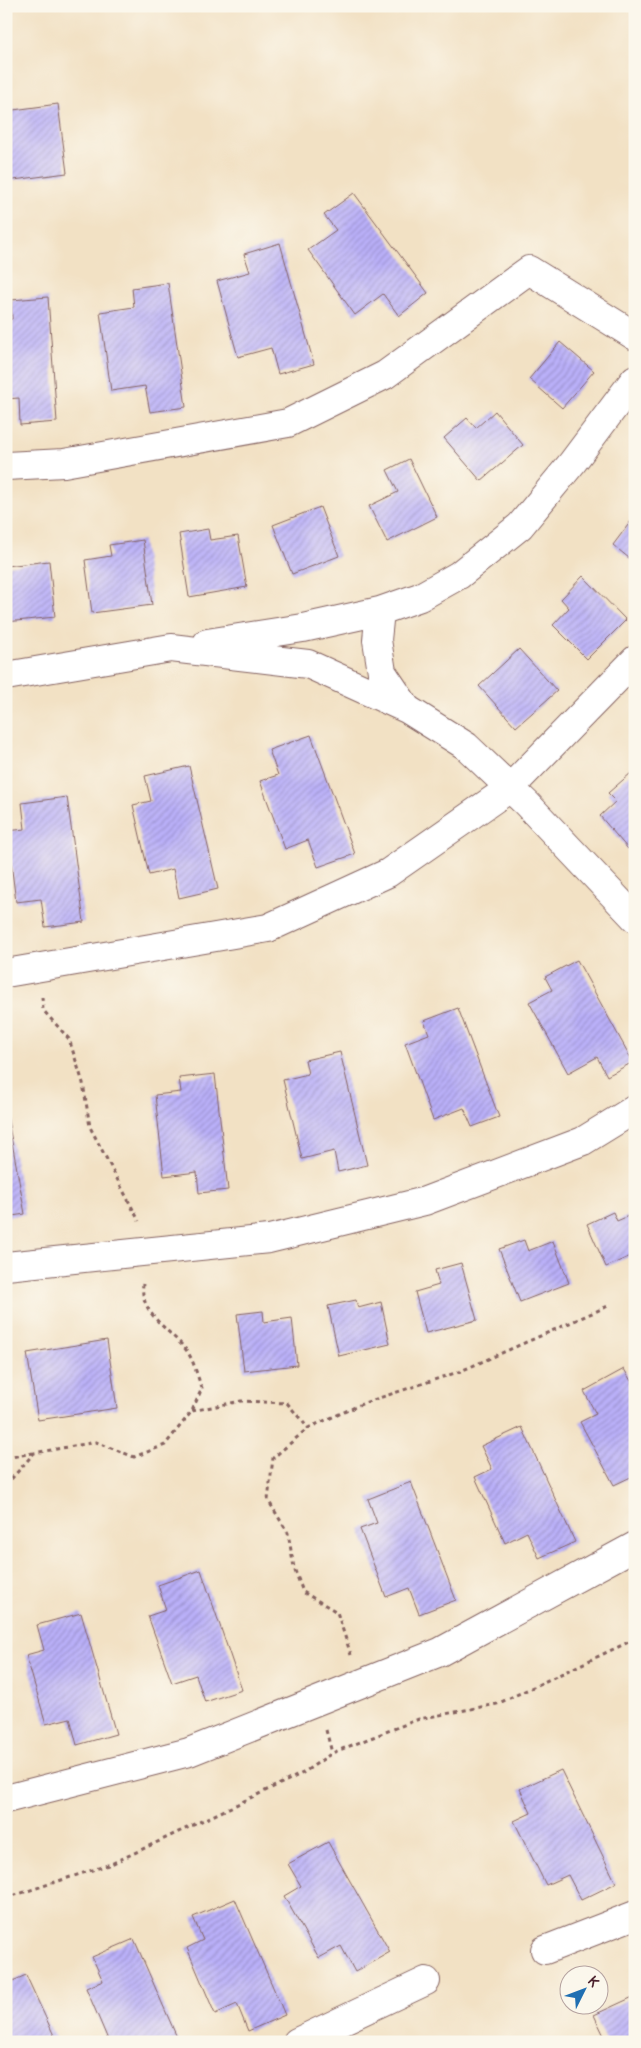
<svg xmlns="http://www.w3.org/2000/svg" width="641" height="2048" font-family="Pangolin,sans-serif">
  <style>
    .building { fill: url(#building-hatch) }
    .lines { fill: none; stroke-linecap: round; stroke-linejoin: round }
    .minor-casing { stroke: #856361; stroke-width: 30 }
    .path { stroke: #856361; stroke-width: 3; stroke-dasharray: 4 4; stroke-linecap: butt }
    .minor { stroke: #fff; stroke-width: 28 }
  </style>
  <defs>
    <pattern id="building-hatch" width="6" height="6" patternUnits="userSpaceOnUse" patternTransform="scale(1.25)"><rect width="6" height="6" fill="#bab0f9"/><path d="M-1 1l2-2M0 6l6-6M5 7l2-2" fill="none" stroke="#998fca"/></pattern>
  </defs>
  <rect width="100%" height="100%" fill="#fbf7ec"/>
  <filter id="ink" filterUnits="userSpaceOnUse"><feTurbulence type="fractalNoise" baseFrequency=".02" numOctaves="2"/><feDisplacementMap in="SourceGraphic" scale="10" xChannelSelector="R" yChannelSelector="G"/><feConvolveMatrix kernelMatrix="1 2 1 2 8 2 1 2 1" color-interpolation-filters="sRGB"/></filter>
  <filter id="wash" filterUnits="userSpaceOnUse"><feTurbulence type="fractalNoise" baseFrequency=".0096" numOctaves="4" result="noise"/><feDisplacementMap in="SourceGraphic" scale="20" xChannelSelector="R" yChannelSelector="G"/><feGaussianBlur stdDeviation="1.12" result="paint"/><feColorMatrix in="noise" values="0 0 0 0 0 0 0 0 0 0 0 0 0 0 0 0 0 1.4 0 .05"/><feComposite in="paint" operator="in"/></filter>
  <g filter="url(#wash)">
    <rect width="100%" height="100%" fill="#f2e1c4"/>
    <g id="blocks">
      <!-- building -->
      <path class="building" d="M58 104 67 173 6 181V111Z
        M354 193 428 293 399 316 383 294 355 315 308 250 336 230 324 215Z
        M280 243 314 364 278 374 271 348 238 357 217 281 250 272 244 254Z
        M168 283 186 407 150 412 145 386 111 391 100 312 134 307 132 288Z
        M48 297 57 422 20 425 19 398 6 399V320L12 319 11 300Z
        M560 342 594 371 562 408 529 379Z
        M495 411 523 445 481 481 444 438 467 418 476 428Z
        M409 459 437 517 387 542 369 506 398 492 387 470Z
        M320 507 339 556 292 574 273 525Z
        M631 521 635 524V563L613 545Z
        M208 529 210 540 238 536 247 587 189 597 179 534Z
        M143 540 152 605 92 613 85 560 111 556 109 545Z
        M49 561 55 617 6 622V566Z
        M583 576 626 620 587 659 553 625 569 608 561 599Z
        M519 649 557 691 516 727 479 686Z
        M311 735 355 854 318 867 308 840 285 849 260 781 278 775 269 750Z
        M189 766 218 889 179 898 173 869 149 875 133 805 151 801 145 776Z
        M631 773 635 778V843L628 849 600 816 616 801 608 793Z
        M67 797 84 922 45 927 41 899 16 902 7 831 25 829 22 803Z
        M577 960 633 1062 607 1076 597 1057 568 1073 529 1002 552 990 545 977Z
        M458 1008 499 1117 472 1127 464 1108 433 1120 405 1043 429 1034 424 1021Z
        M340 1052 367 1165 338 1172 334 1151 302 1159 283 1080 308 1074 305 1060Z
        M215 1074 228 1190 199 1193 197 1172 164 1176 155 1095 181 1092 179 1078Z
        M6 1109 25 1214 6 1217Z
        M613 1212 617 1221 635 1213V1254L606 1267 587 1224Z
        M524 1240 528 1251 553 1241 569 1283 520 1302 499 1249Z
        M461 1263 477 1320 426 1333 415 1292 439 1285 435 1270Z
        M356 1300 358 1308 381 1302 390 1344 339 1356 328 1306Z
        M263 1311 264 1322 292 1318 297 1365 244 1371 237 1314Z
        M107 1340 117 1408 38 1420 27 1353Z
        M624 1369 635 1388V1475L614 1485 580 1422 596 1414 584 1391Z
        M522 1427 575 1542 539 1558 527 1532 505 1543 475 1477 492 1469 481 1446Z
        M411 1482 456 1600 419 1614 409 1588 386 1597 360 1529 377 1523 368 1499Z
        M201 1570 242 1690 205 1702 196 1675 172 1683 148 1616 166 1610 158 1585Z
        M81 1613 116 1734 77 1745 70 1718 46 1724 26 1655 44 1650 37 1625Z
        M561 1770 616 1883 581 1900 568 1875 546 1885 514 1821 531 1813 520 1789Z
        M328 1842 390 1952 355 1972 341 1946 319 1958 284 1896 301 1886 288 1864Z
        M235 1899 285 2015 248 2031 237 2004 215 2014 187 1948 203 1940 193 1917Z
        M134 1939 179 2042H109L86 1988 103 1981 92 1957Z
        M26 1975 57 2042H6V1984Z
        M635 1996V2042H607L594 2015Z"/>
    </g>
  </g>
  <g filter="url(#ink)">
    <use href="#blocks" fill-opacity="0" stroke="#856361" stroke-width="1"/>
    <g class="lines">
      <!-- minor casing -->
      <g class="minor-casing">
        <path id="minor" d="M6 466 64 463 288 423 385 375 529 270 635 336
          M380 611 377 640 382 672 407 709
          M207 643 303 628 380 611 420 597 459 575 520 526 572 463 635 379
          M6 676 171 648 308 664 407 709 466 746 527 804 635 918
          M6 973 268 928 388 873 510 788 635 660
          M6 1266 269 1239 425 1201 583 1141 635 1109
          M6 1799 189 1752 440 1652 635 1546
          M545 1950 635 1915
          M297 2042 426 1981"/>
      </g>
      <!-- path -->
      <path class="path" d="M42 997 43 1010 69 1039 83 1083 90 1127 139 1221
        M192 1411 241 1401 287 1403 308 1428
        M6 1458 33 1453
        M6 1485 34 1453 96 1442 134 1457 165 1445 192 1411 202 1388C197 1376 194 1361 187 1351 171 1330 139 1314 143 1284
        M351 1655 337 1612 303 1592 294 1568 288 1533 268 1500 273 1458 308 1428 364 1403 461 1371 608 1306
        M326 1730 332 1753
        M6 1898 111 1864 303 1773 332 1753 419 1719 497 1704 635 1639"/>
      <!-- minor -->
      <use href="#minor" class="minor"/>
    </g>
  </g>
  <!-- margin -->
  <rect width="641" height="2048" fill="none" stroke="#fbf7ec" stroke-width="25"/>
  <!-- north arrow -->
  <g transform="translate(584 1990) rotate(48)"><circle r="24" fill="#fbf7ec" stroke="#b4a19f"/>
  <path d="M0-4L9 19L0 12L-9 19Z" fill="#1f6fb2"/>
  <text y="-8" font-size="14" font-weight="bold" text-anchor="middle" fill="#4a1f2b">K</text>
  </g>
</svg>
